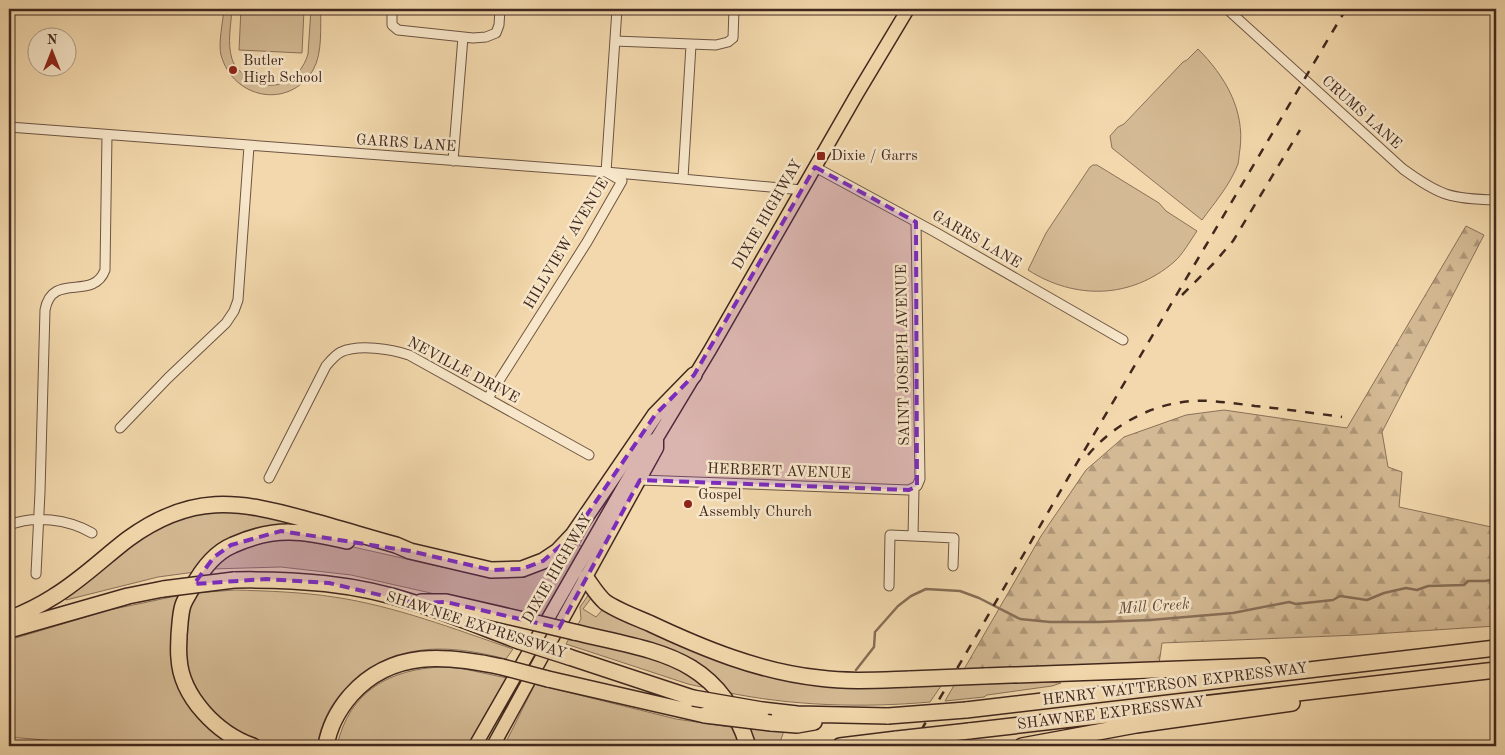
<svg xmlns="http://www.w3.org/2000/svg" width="1505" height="755" font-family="'Old Standard TT',serif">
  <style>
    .green { fill: #d4ba94; stroke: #8a7159 }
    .forest { fill: url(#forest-firs); stroke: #8a7159 }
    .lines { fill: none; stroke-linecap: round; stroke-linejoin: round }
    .stream { stroke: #876e56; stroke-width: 2.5 }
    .street-casing { stroke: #6d5442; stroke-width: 11 }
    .primary-casing { stroke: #41281e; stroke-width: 15 }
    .highway-casing { stroke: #41281e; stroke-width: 18 }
    .street { stroke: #f7e6c9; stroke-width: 9 }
    .primary { stroke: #f2d8ac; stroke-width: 12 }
    .highway { stroke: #f2d8ac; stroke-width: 15 }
    .rail { stroke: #41281e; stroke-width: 2.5; stroke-dasharray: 9 9; stroke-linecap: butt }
    .highway-bridge-casing { stroke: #41281e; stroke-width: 18; stroke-linecap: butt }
    .highway-bridge { stroke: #f2d8ac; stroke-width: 15 }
    .marked { fill: #7b2cbf; fill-opacity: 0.2; stroke: #7b2cbf; stroke-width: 4; stroke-dasharray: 10 6; stroke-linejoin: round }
    .poi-dot { fill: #8f2418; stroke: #f7e6c9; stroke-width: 2 }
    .labels { text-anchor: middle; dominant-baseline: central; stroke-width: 5; stroke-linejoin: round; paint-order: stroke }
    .poi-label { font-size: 15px; fill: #41281e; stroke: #f7e6c9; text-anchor: start }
    .street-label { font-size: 15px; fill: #41281e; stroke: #f7e6c9 }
    .water-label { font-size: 16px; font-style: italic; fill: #644b3a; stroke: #f7e6c9 }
  </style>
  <defs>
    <pattern id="forest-firs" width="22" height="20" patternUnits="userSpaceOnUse" patternTransform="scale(1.25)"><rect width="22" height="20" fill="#d4ba94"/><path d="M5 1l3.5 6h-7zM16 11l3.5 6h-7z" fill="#ae9778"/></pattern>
  </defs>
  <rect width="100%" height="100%" fill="#f2d8ac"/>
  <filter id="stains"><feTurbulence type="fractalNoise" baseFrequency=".004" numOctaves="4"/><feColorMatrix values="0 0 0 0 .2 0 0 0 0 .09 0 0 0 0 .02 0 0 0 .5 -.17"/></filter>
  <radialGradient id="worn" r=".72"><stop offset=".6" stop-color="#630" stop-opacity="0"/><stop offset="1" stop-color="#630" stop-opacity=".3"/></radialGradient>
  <!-- green -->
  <path class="green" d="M224 9H232C231 25 227 43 232 59 234 66 241 73 247 77 271 95 300 82 308 54L311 9H321C320 27 323 53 313 70 289 110 233 99 221 55 218 44 223 21 224 9Z
    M241 9H304L302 53 239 50Z
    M1198 49C1225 76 1245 110 1240 149 1239 154 1239 160 1238 164 1230 185 1215 202 1202 220L1112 148 1110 136 1118 127 1124 124 1183 62 1187 60Z
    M1093 165H1097L1159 203 1166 211 1197 231C1190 241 1183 254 1174 262 1131 299 1075 300 1028 270L1046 233 1090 167Z
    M208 510 267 514 290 523 254 530 195 572 158 577 66 600V598L122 549 160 523Z
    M589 523 590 525 579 545 583 547 541 618 351 575 281 567 211 569 230 554 252 543 275 537 331 542 442 567 499 573 541 564Z
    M235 590C268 591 301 592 334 597 395 606 454 629 513 649L506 659C448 644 394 641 348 686 331 702 321 723 317 746H270L259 743 226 725 202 699 188 671 185 661 187 612 195 593Z
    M589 594 592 597 583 609 596 617 604 608 749 668 943 683 930 702C863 708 791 706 725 692L718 681 577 626 581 619 580 607Z
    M181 595 177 674 238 746H117L9 737V640L109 610Z
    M570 637 670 662 711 689 688 684 566 644Z
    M442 667 459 668 507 678 468 746H337C349 691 390 669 442 667Z
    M1033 681 1061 683 1052 686 987 695 984 697 945 701 956 682Z
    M535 684 676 719 737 728 742 746H504Z
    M749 729 784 731 780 742 753 745Z"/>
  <!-- forest -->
  <path class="forest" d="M1466 226 1484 235 1382 432 1388 467 1402 472 1399 507 1496 528V626L1358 635 1162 643 1159 664 963 671 1041 536 1086 470 1124 437 1186 415 1224 410 1347 428Z"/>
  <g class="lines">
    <!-- stream -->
    <path class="stream" d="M856 670 874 647 875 632 898 606 911 596 926 589 960 591 979 598 1020 619 1050 622H1098L1150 620 1233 613 1289 602 1296 604 1333 600 1340 596 1367 600 1384 593 1406 588 1417 590 1428 586 1464 585 1468 581H1485L1496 579"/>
    <!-- street casing -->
    <g class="street-casing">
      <path id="street" d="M392 9V25L398 30 473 38 486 37 496 33 499 25 500 9
        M1227 9 1403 169C1440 196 1451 199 1496 200
        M615 41 716 45 728 42 733 38 734 9
        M9 127 606 172 802 190
        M453 161 463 37
        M815 167 935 232 1123 340
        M683 178 691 45
        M488 398 587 242 622 181 606 172 617 9
        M120 428 168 378 226 323 234 311 238 300 249 146
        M269 478 326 366C331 360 335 355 341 352 359 344 391 349 409 355L589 455
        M640 480 909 490 917 486 920 479 916 222
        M9 525C34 515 68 519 92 533
        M913 536 954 538 953 566
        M36 574 40 492 45 310C52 271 93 302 105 270L107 135
        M889 586 890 535 913 536 914 489"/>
    </g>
    <!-- primary casing -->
    <g class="primary-casing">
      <path id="primary" d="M475 746 648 444 657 438 710 350 857 94 908 9
        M493 746 657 448V438"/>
    </g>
    <!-- highway casing -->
    <g class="highway-casing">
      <path id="highway" d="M586 578C592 586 597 595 605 602 618 611 635 617 649 623 702 648 760 672 819 678 849 682 879 680 910 679
        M234 580C295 579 356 583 415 603 450 614 484 628 519 641
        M421 602H446L528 621
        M9 619C24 613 39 606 53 597 80 581 103 558 128 539 191 493 238 500 308 520 338 528 367 537 396 545L410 551 491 570 522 569 543 561 558 551 573 535 655 415 694 375
        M9 630 128 596 163 589
        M574 632C656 652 718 654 748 746
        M569 657 693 698
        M985 676 1262 666
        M548 679 705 715
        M762 710 797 714 888 716
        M966 710 1496 648
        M771 723 797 725 814 722
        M969 731 1496 670
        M253 746C218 734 181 697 179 658 178 650 179 643 179 635 180 626 180 614 183 605 185 599 189 594 192 588 201 571 214 553 233 545 275 526 304 531 347 541
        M326 746C329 727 339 709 351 695 392 649 447 655 502 667
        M840 746 897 739
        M1022 746 1136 725 1292 703"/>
    </g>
    <!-- street -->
    <use href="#street" class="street"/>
    <!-- primary -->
    <use href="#primary" class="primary"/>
    <!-- highway -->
    <use href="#highway" class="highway"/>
    <!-- rail -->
    <path class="rail" d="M1182 295 1213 264 1233 241 1300 130
      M1088 455C1117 420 1164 398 1209 401 1225 402 1240 404 1255 406 1284 409 1313 413 1342 417
      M912 746 1068 478 1346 9"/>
    <!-- highway-bridge casing -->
    <g class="highway-bridge-casing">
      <path id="highway-bridge" d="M163 589 234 580
        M528 621 574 632
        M519 641 569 657
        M502 667 548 679
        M910 679 985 676
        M693 698 762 710
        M705 715 771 723
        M888 716 966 710
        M897 739 969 731"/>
    </g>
    <!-- highway-bridge -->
    <use href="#highway-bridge" class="highway-bridge"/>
  </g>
  <!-- marked area -->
  <path class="marked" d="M815 167 916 222 917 486 909 490 640 480 559 628 446 602 414 603 329 583 266 579 194 584 214 557 231 545 281 531 410 551 491 570 522 569 543 561 573 535 655 415 694 375Z"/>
  <!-- markers -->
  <g class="poi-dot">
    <circle cx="233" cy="70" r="5"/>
    <rect x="816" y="151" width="10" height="10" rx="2.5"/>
    <circle cx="688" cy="504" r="5"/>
  </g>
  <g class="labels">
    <!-- poi labels -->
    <g class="poi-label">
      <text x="243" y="61">Butler<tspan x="243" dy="17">High School</tspan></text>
      <text x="831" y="156">Dixie / Garrs</text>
      <text x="698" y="495">Gospel<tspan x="698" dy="17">Assembly Church</tspan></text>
    </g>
    <!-- street labels -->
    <g class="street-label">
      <text transform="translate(1361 113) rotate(42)">CRUMS LANE</text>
      <text transform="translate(406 144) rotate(4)">GARRS LANE</text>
      <text transform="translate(768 215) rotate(-60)">DIXIE HIGHWAY</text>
      <text transform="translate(976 240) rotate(30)">GARRS LANE</text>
      <text transform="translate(567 244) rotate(-59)">HILLVIEW AVENUE</text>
      <text transform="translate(904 355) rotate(-91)">SAINT JOSEPH AVENUE</text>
      <text transform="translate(463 371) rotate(28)">NEVILLE DRIVE</text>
      <text transform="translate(779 472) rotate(2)">HERBERT AVENUE</text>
      <text transform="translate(558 569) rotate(-60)">DIXIE HIGHWAY</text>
      <text transform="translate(476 626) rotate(18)">SHAWNEE EXPRESSWAY</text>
      <text transform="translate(1175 685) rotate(-7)">HENRY WATTERSON EXPRESSWAY</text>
      <text transform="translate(1111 714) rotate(-7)">SHAWNEE EXPRESSWAY</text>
    </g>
    <!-- water labels -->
    <g class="water-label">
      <text transform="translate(1154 607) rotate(-4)">Mill Creek</text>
    </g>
  </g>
  <!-- margin -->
  <rect width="1505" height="755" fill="none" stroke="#f2d8ac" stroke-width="30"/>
  <rect x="10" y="10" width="1485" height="735" fill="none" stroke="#41281e" stroke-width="2.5"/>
  <rect x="15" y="15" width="1475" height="725" fill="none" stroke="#41281e"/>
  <!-- north arrow -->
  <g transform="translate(52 52)"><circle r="24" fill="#f7e6c9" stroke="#ae9a85"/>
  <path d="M0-4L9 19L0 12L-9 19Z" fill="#8f2418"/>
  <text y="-8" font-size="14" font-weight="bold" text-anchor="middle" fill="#41281e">N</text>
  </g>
  <rect width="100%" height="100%" filter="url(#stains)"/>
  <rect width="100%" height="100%" fill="url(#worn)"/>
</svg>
